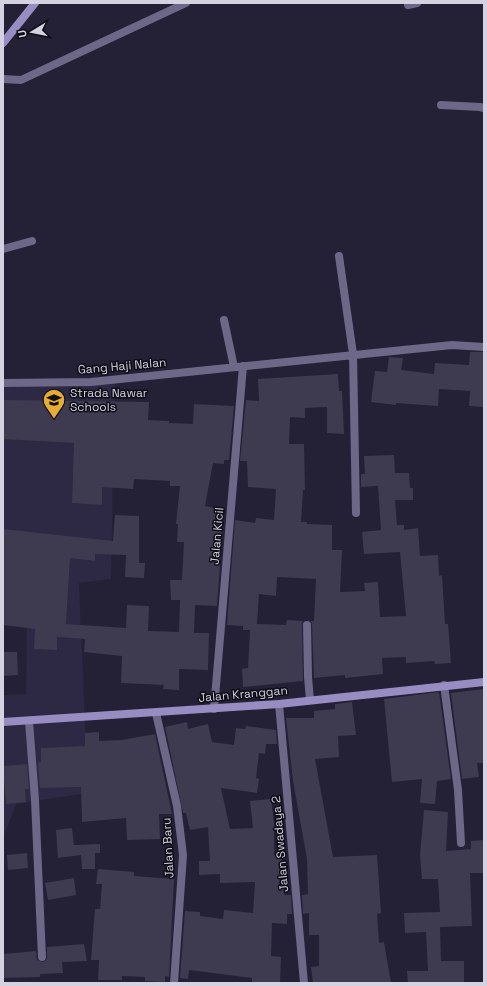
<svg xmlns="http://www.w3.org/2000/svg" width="487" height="986" font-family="'Space Grotesk',sans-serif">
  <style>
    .built { fill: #2d2843 }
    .building { fill: #3e3a50 }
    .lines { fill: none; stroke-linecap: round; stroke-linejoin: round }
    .lane { stroke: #6d6788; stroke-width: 8 }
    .street { stroke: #6d6788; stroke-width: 8 }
    .secondary { stroke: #978dc2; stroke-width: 8 }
    .labels { text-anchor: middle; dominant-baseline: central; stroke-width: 3; stroke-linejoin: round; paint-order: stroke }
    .street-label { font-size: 12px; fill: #d4d2e0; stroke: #0d0c15 }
    .poi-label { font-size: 12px; fill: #d4d2e0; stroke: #0d0c15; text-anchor: start }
  </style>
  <rect width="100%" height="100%" fill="#242035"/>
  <!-- built -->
  <path class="built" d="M115 379 111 579 79 583 88 793 16 804 5 833H3V695L26 694 27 606 3 602V384Z"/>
  <!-- building -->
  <path class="building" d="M470 352H484V407L469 406 470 391 439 389 438 406 396 403V405L371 402 375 371 387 372 389 357 403 358 401 370 434 374 435 363 469 365Z
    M338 374 339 391H342L344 434 327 433V407L305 408V418L290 417 289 444H304L305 490H303L301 522H307V524L332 525V550H342L340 592 365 591 364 583 378 582 380 617 406 616 400 552 364 554 362 532 381 530 378 486 361 487V474H365L364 456 394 455 395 473H409L410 488H413V500H395L397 525H404V530L418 528 420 556 438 555 439 576 442 575 445 624H448L451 663 435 664 434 661 406 663V657L382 658 383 674 345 678V675L314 678 312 625 311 621H314L316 579 277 577 276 596 259 594 257 624 286 625 287 620 303 621 302 625 303 681 243 687 242 669 248 668 250 630H243V626L227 625 235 520 255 523 256 518 274 520 276 489 248 487 247 461H240L246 400 259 401 258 379Z
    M3 400 149 402 148 420 169 421V423L193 424 194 404 234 406 229 460H224V464L213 463 205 506 224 510 217 606 195 605 194 633H209L208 670 179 669V690L163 689 164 685 121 683 122 656 84 652 85 639 57 637V650L34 649 35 629 3 625V529L113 541 115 515 139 516V563H145L144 578 125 577 126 555 95 554V561L70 558 66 624 126 628 127 605 149 606 148 631 179 632 180 600H171L170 580H182L184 542H177L178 524H176L180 486H170V481L134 479 133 489 102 487V505L72 503 74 443 3 439Z
    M3 652H17L18 675 3 676Z
    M484 689V763H477L479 777 462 779 451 693Z
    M439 692 451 779 437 781 435 804 420 803 422 779 392 782 384 699Z
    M352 702 356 735 338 736 339 757 315 759 333 857 377 855 381 913 377 914 379 943 384 942 391 983H313L311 967 319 966V935H309V913L303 914 302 895 308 894 307 859 293 781 286 718H314V711L335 709V704Z
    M187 722 188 729 208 724 212 742 234 745 236 728 245 729 246 726 276 730 277 744H266L265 754 259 753 256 778 259 779 257 793 221 788 230 829 253 828 250 801 271 799 274 823V855L282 856 279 885H285L284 895H291L292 914H287V924L272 923 271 956 281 957 280 983H252V978L189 970 188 979 180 978 185 911 200 912V916L223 919 224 910 253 913 255 882 220 883V874L199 875V861H210L208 827 190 830 186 813H183L165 727Z
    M99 732V741L122 740 155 734 172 814H159L160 839 127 840 126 818 82 822 81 787 40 788 38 762H41V748L85 746V733Z
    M27 764 29 789H25L26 802 6 804 3 766Z
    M424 810 448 812 446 851 471 849V841L484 840V873H470L472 926 440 927 441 961H464V983H408L407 971H428L426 932 405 933 404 913 440 912 438 879H422L420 855Z
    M72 828 74 845 100 844V853H95V869H82L81 855 58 858 56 830Z
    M27 853 28 868 8 870 7 855Z
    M98 869 134 872V876L174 879 169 977 165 976V982L145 981V977L122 976V980H98L99 960H91L95 909H100L102 884H96Z
    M74 878 76 895 48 900 45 883Z
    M84 944 87 961 62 962 63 973 40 974V977L3 978V954L36 951 37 960 43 962 47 959V947Z"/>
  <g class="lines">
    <!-- lane -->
    <path class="lane" d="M3 249 32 241"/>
    <!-- street -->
    <path class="street" d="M408 5 417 3
      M3 79 21 80 186 3
      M441 105 480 107 484 108
      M339 256 353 354 356 513
      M224 320 234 367
      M3 383 91 382 452 345 484 347
      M307 625 308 677 310 700
      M444 685 458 790 461 843
      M279 704 304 983
      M214 709 243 366
      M156 713 177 806 183 855 174 983
      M29 721 35 800 42 957"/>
    <!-- secondary -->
    <path class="secondary" d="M3 43 35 3
      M3 722 279 704 484 682"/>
  </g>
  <!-- icons -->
  <defs>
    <g id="school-pin" transform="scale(1.15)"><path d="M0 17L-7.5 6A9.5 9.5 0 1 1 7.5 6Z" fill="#e7ac36" stroke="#0d0c15"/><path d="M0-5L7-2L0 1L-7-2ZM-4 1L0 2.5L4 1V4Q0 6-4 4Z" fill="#111"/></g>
  </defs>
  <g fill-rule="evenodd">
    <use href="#school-pin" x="54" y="400"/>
  </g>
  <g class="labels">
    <!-- street labels -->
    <g class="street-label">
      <text transform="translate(122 366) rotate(-5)">Gang Haji Nalan</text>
      <text transform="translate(217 536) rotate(-85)">Jalan Kicil</text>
      <text transform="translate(243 694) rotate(-5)">Jalan Kranggan</text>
      <text transform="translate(280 844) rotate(-95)">Jalan Swadaya 2</text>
      <text transform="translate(168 848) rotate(-93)">Jalan Baru</text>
    </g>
    <!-- poi labels -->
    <g class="poi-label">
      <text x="70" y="393">Strada Nawar<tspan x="70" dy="14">Schools</tspan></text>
    </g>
  </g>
  <!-- border -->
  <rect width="487" height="986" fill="none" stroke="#d4d2e0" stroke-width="8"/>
  <!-- north arrow -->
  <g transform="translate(32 32) rotate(260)" stroke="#0d0c15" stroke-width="3" paint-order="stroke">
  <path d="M0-3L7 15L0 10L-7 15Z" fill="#d4d2e0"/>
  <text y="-6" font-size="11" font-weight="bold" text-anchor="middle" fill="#d4d2e0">U</text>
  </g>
</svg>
